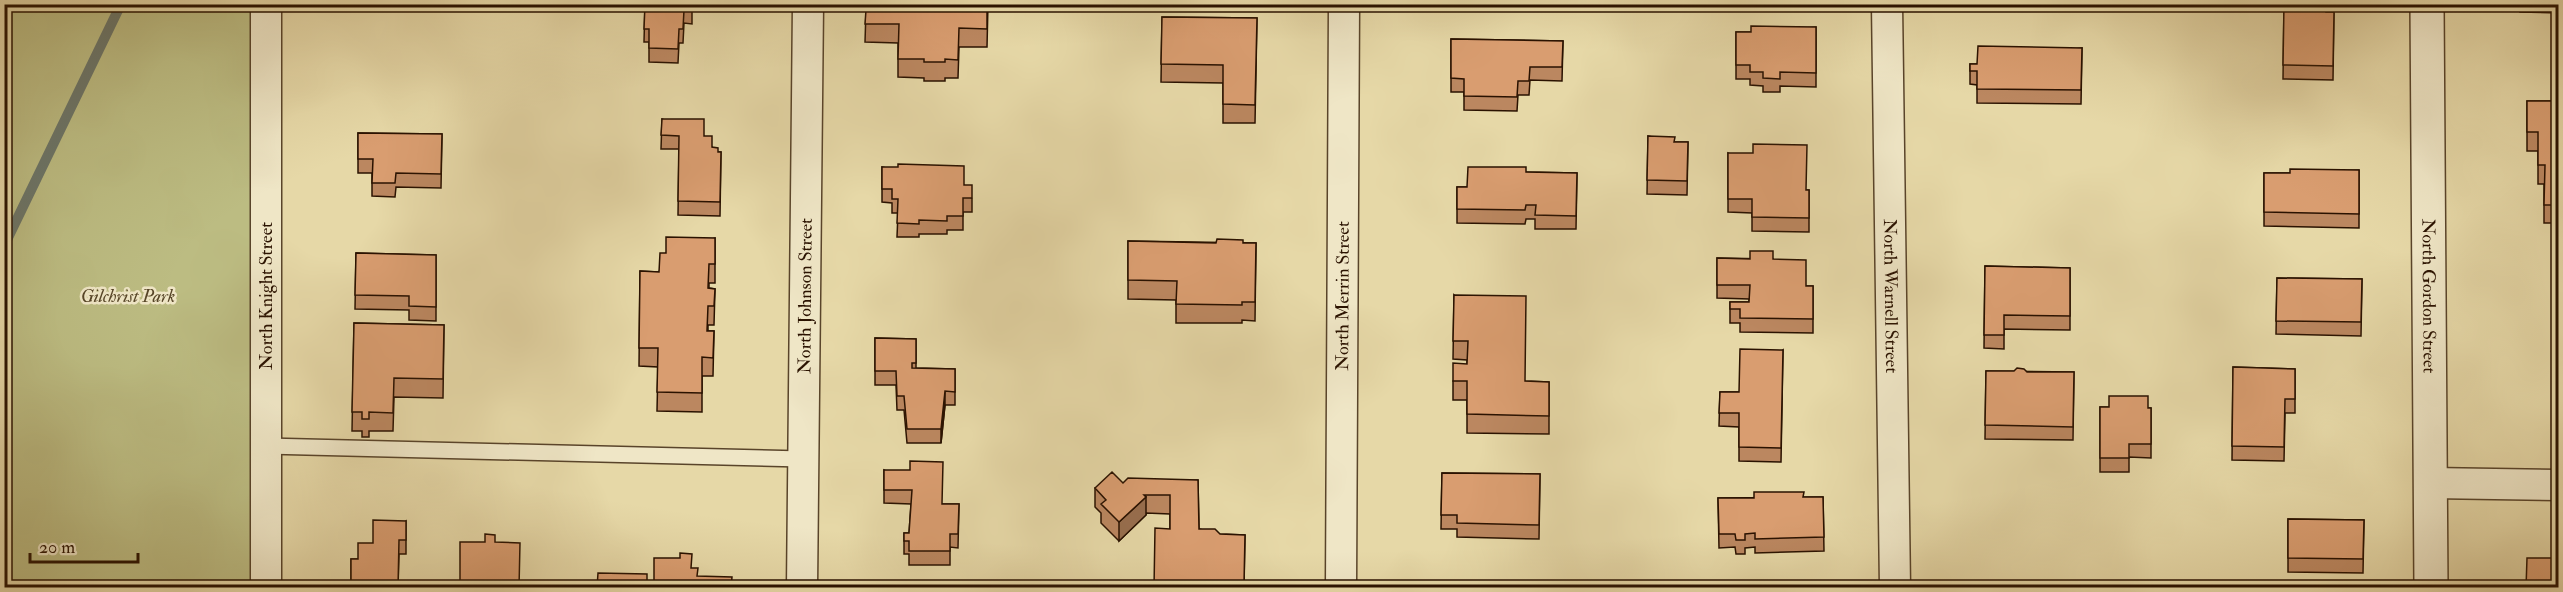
<svg xmlns="http://www.w3.org/2000/svg" width="2563" height="592" font-family="'IM FELL Double Pica',serif">
  <style>
    .green { fill: #bcbc82; stroke: #736741; stroke-width: 1.5 }
    .lines { fill: none; stroke-linecap: round; stroke-linejoin: round }
    .stream { stroke: #6c7669; stroke-width: 10 }
    .service-casing { stroke: #59442a; stroke-width: 18 }
    .minor-casing { stroke: #59442a; stroke-width: 33 }
    .tertiary-casing { stroke: #59442a; stroke-width: 36 }
    .service { stroke: #efe6c6; stroke-width: 15 }
    .minor { stroke: #efe6c6; stroke-width: 30 }
    .tertiary { stroke: #efe6c6; stroke-width: 33 }
    .wall { fill: #bb8760; stroke: #2a1200; stroke-width: 1.5 }
    .shaded-wall { fill: #986e4e; stroke: #2a1200; stroke-width: 1.5 }
    .building { fill: #d99d70; stroke: #2a1200; stroke-width: 1.5 }
    .labels { text-anchor: middle; dominant-baseline: central; stroke-width: 5; stroke-linejoin: round; paint-order: stroke }
    .park-label { font-size: 18px; font-style: italic; fill: #564527; stroke: #efe6c6 }
    .street-label { font-size: 18px; fill: #2a1200; stroke: #efe6c6 }
  </style>
  <rect width="100%" height="100%" fill="#e6d8a7"/>
  <filter id="stains"><feTurbulence type="fractalNoise" baseFrequency=".00333" numOctaves="4"/><feColorMatrix values="0 0 0 0 .2 0 0 0 0 .09 0 0 0 0 .02 0 0 0 .5 -.17"/></filter>
  <radialGradient id="worn" r=".72"><stop offset=".6" stop-color="#630" stop-opacity="0"/><stop offset="1" stop-color="#630" stop-opacity=".3"/></radialGradient>
  <!-- green -->
  <path class="green" d="M4 5H253L251 587H5Z"/>
  <g class="lines">
    <!-- stream -->
    <path class="stream" d="M4 246 121 4"/>
    <!-- service casing -->
    <g class="service-casing">
      <path id="service" d="M266 446 803 459"/>
    </g>
    <!-- minor casing -->
    <g class="minor-casing">
      <g id="minor">
        <path id="s1" d="M1887 4 1895 588"/>
        <path d="M2431 483 2558 485"/>
        <path d="M266 588V4"/>
        <path id="s2" d="M802 588 808 4"/>
        <path id="s3" d="M1341 588 1344 4"/>
      </g>
    </g>
    <!-- tertiary casing -->
    <g class="tertiary-casing">
      <g id="tertiary">
        <path id="s4" d="M2427 4 2431 588"/>
      </g>
    </g>
    <!-- service -->
    <use href="#service" class="service"/>
    <!-- minor -->
    <use href="#minor" class="minor"/>
    <!-- tertiary -->
    <use href="#tertiary" class="tertiary"/>
  </g>
  <!-- wall -->
  <path class="wall" d="M645 4H692V24L684 23 683 43H679L678 63 649 62V42H644Z
    M988 4 987 47H959L958 78H945V81H924V78L898 77V43L865 42 866 10 902 11Z
    M2284 4 2326 12H2334L2333 80 2283 79Z
    M2520 4H2559V13L2520 12Z
    M1162 17 1257 18 1255 123H1223V83L1161 82Z
    M1816 27V87L1780 86V92H1763V86L1750 85V79H1736V32H1751Z
    M1451 39 1563 41 1562 81 1530 80 1529 95H1518L1517 111 1464 110V92H1451Z
    M2082 48 2081 104 1977 103V85L1970 84V64H1977Z
    M2527 101H2559V223H2544V184H2538V151H2527Z
    M662 119 704 136 712 147 718 152H721L720 216 678 215 679 149H661Z
    M358 133 442 134 441 188 396 187 395 197 372 196V173H358Z
    M1648 136 1674 142H1688L1687 195 1647 194Z
    M1728 153 1806 190H1809V232L1752 231V213L1728 212Z
    M882 167 964 185 972 199V212H963V230H947V234H919V237H897L898 213H892V203L882 202Z
    M2359 170V228L2264 226V173H2290Z
    M1526 172 1577 173 1576 229H1535V219H1526L1525 224 1457 223V187H1467Z
    M715 238V283H709V288L715 289 714 325H708V331H714L713 376H702V412L657 411 658 367 639 366 640 271 659 272 666 253Z
    M1128 241 1256 243 1255 321 1242 320V323H1176V300L1128 299Z
    M356 253 436 255V321L409 320V310L355 309Z
    M1717 258 1773 259 1806 286H1813V333L1740 332V323H1730V302H1749V299L1717 298Z
    M1985 266 2070 268V330L2004 329V349L1984 348Z
    M2277 278 2362 279 2361 336 2276 334Z
    M1454 295 1525 381 1549 382V434L1467 433V400H1453V381L1467 364V360L1453 359Z
    M354 323 444 325 443 398 394 397 393 431H369V437H362V431H352Z
    M875 338 916 339V368L955 369V405H945L941 443H907L904 410H897L896 385H875Z
    M1783 350 1781 462 1739 461V427L1719 426 1720 392H1739Z
    M2233 367 2295 369V413H2285L2284 461 2232 460Z
    M1986 371 2074 372 2073 440 1985 439Z
    M2100 407 2151 408V458L2129 457V472H2100Z
    M884 470 942 504H959L958 548 950 547V565H909V554H904V533H909L911 504 884 503Z
    M1442 473 1540 474 1539 539 1457 537V529H1441Z
    M1198 480 1199 529 1220 534 1245 535 1244 588H1154L1170 529V514L1146 513V515L1119 541 1101 523V513L1095 507V488L1123 483Z
    M1823 497 1824 551 1755 553V547L1745 548V554H1736L1735 547 1719 548 1718 498Z
    M2288 519 2364 520 2363 573 2288 572Z
    M406 521V554H399L398 588H351V559H358L373 543Z"/>
  <!-- shaded-wall -->
  <path class="shaded-wall" d="M945 391V405L941 443V429Z
    M1146 497V515L1119 541V522Z"/>
  <!-- building -->
  <path class="building" d="M645 4H692V10H684L683 29H679L678 49 649 48V29H644Z
    M902 4H987V29L959 28 958 60 945 59V62H924V59H898L899 24H865L866 10 902 11Z
    M2284 4H2326V12H2334L2333 66 2283 65Z
    M1162 17 1257 18 1255 105 1223 104V65L1161 64Z
    M1751 26 1816 27V73L1780 72V79L1763 78V72H1750V65H1736V32H1751Z
    M1451 39 1563 41 1562 67H1530L1529 81H1518L1517 97 1464 96V79L1451 78Z
    M1978 46 2082 48 2081 90 1977 89V71H1970V64H1977Z
    M2527 101H2559V205H2544L2545 165H2538V132H2527Z
    M662 119H704V136H712V147L718 148V152H721L720 202 678 201 679 136 661 135Z
    M358 133 442 134 441 174 396 173 395 183H372L373 159H358Z
    M1648 136 1675 137 1674 142H1688L1687 181 1647 180Z
    M1753 144 1807 145 1806 190H1809V218L1752 217V199H1728V153H1753Z
    M898 164 964 166V185H972V198H963V216H947V221L919 220V224L897 223 898 199H892V189H882V167H898Z
    M1468 167H1526V172L1577 173 1576 216 1535 215 1536 205H1526L1525 210 1457 209V187H1467Z
    M2290 169 2359 170V214L2264 212V173H2290Z
    M666 237 715 238V264H709L708 288 715 289 714 306H708L707 331H714L713 358 702 357V393L657 392 658 348H639L640 271 659 272 660 253H666Z
    M1217 239 1243 240V243H1256L1255 302H1242V305L1176 304 1177 281 1128 280V241L1216 243Z
    M1750 251H1773V259L1806 260V286H1813V319L1740 318V309H1730V302H1749L1750 285H1717V258L1750 259Z
    M356 253 436 255V307L409 306V296L355 295Z
    M1985 266 2070 268V316L2004 315V335H1984Z
    M2277 278 2362 279 2361 322 2276 321Z
    M1454 295 1526 296 1525 381 1549 382V416L1467 414V381H1453V363L1467 364 1468 341H1453Z
    M354 323 444 325 443 379 394 378 393 413 369 412V419H362V412H352Z
    M875 338 916 339V363H912V368L955 369V392L945 391 941 429H907L904 396H897L896 371H875Z
    M1740 349 1783 350 1781 448 1739 447V413H1719L1720 392H1739Z
    M2233 367 2295 369V399H2285L2284 447 2232 446Z
    M2017 368 2024 369 2027 372H2074L2073 427 1985 425 1986 371H2014Z
    M2109 396H2148V408H2151V444H2129V458H2100V407H2109Z
    M910 461 943 462 942 504H959L958 534H950V551H909V541H904V533H909L912 490H884V470H910Z
    M1112 472 1123 483 1128 478 1198 480 1199 529H1215L1220 534 1245 535 1244 583H1231V588H1154L1155 528 1170 529V495H1144L1146 497 1119 522 1101 504 1106 500 1095 488Z
    M1442 473 1540 474 1539 525 1457 523V515H1441Z
    M1754 492H1804L1803 497H1823L1824 537 1755 539V533L1745 534V540H1736L1735 534H1719L1718 498H1754Z
    M2288 519 2364 520 2363 559 2288 558Z
    M373 520 406 521V540H399L398 588H357V584H351V559H358V543H373Z
    M485 534 495 535V542L520 543 519 588H460V542H485Z
    M680 553 692 554 691 568H698L697 576 732 577 731 588H597L598 573 647 574V584H654V558H680Z
    M2527 558H2559V588H2526Z
    M2058 582H2078L2077 588H2058Z
    M913 587 968 588H913Z"/>
  <g class="labels">
    <!-- park labels -->
    <g class="park-label">
      <text x="128" y="296">Gilchrist Park</text>
    </g>
    <!-- street labels -->
    <g class="street-label">
      <text transform="translate(266 296) rotate(-90)">North Knight Street</text>
      <text stroke="none"><textPath href="#s2" startOffset="292">North Johnson Street</textPath></text>
      <text stroke="none"><textPath href="#s3" startOffset="292">North Merrin Street</textPath></text>
      <text stroke="none"><textPath href="#s1" startOffset="292">North Warnell Street</textPath></text>
      <text stroke="none"><textPath href="#s4" startOffset="292">North Gordon Street</textPath></text>
    </g>
  </g>
  <!-- margin -->
  <rect width="2563" height="592" fill="none" stroke="#e6d8a7" stroke-width="24"/>
  <rect x="6" y="6" width="2551" height="580" fill="none" stroke="#2a1200" stroke-width="3"/>
  <rect x="12" y="12" width="2539" height="568" fill="none" stroke="#2a1200" stroke-width="1.5"/>
  <!-- scale -->
  <path d="M30 553v9h108v-9" fill="none" stroke="#2a1200" stroke-width="3"/>
  <text x="39" y="553" font-size="18" fill="#2a1200" stroke="#efe6c6" stroke-width="4.5" paint-order="stroke">20 m</text>
  <rect width="100%" height="100%" filter="url(#stains)"/>
  <rect width="100%" height="100%" fill="url(#worn)"/>
</svg>
